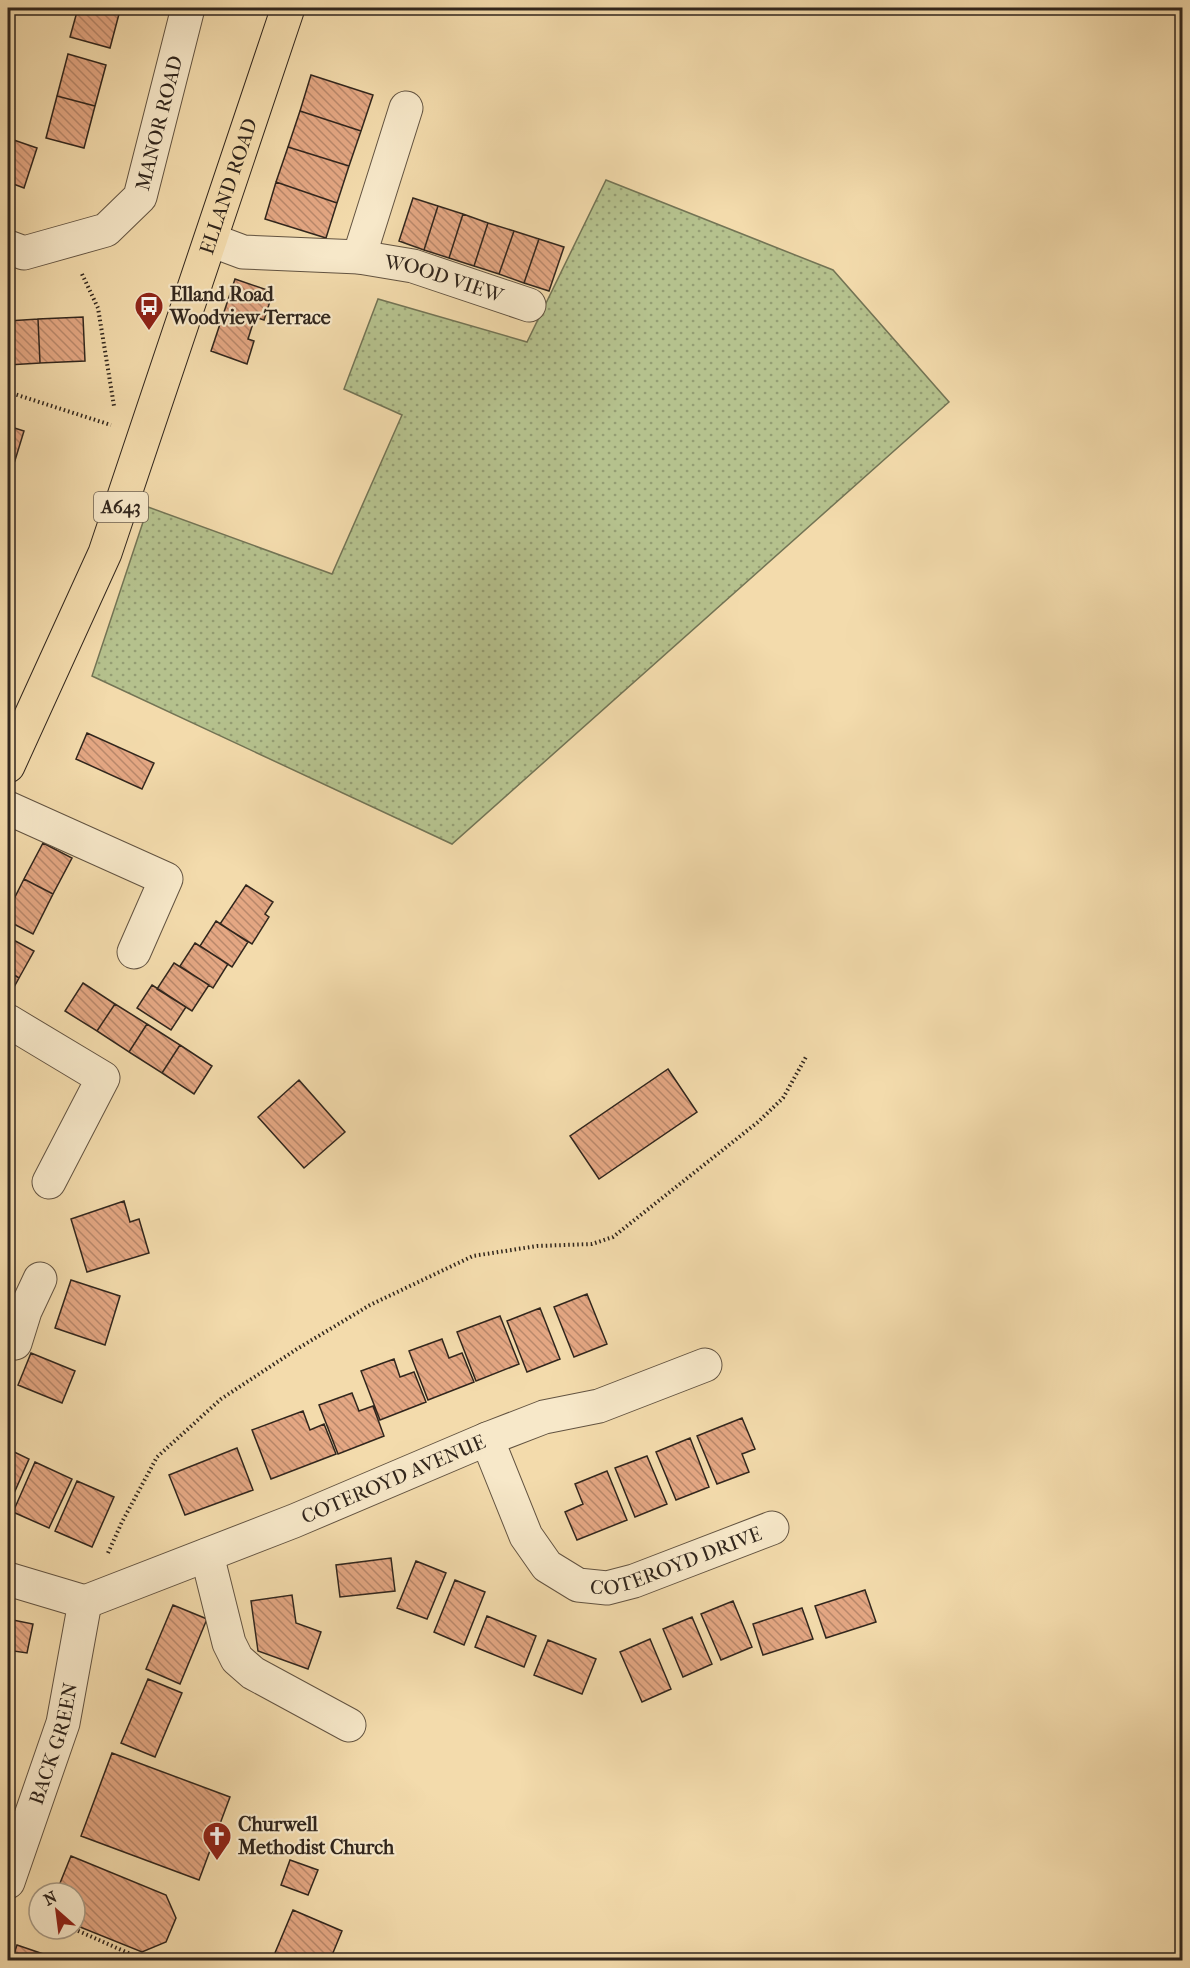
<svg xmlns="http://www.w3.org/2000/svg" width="1190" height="1968" font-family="'IM FELL French Canon',serif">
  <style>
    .garden { fill: url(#garden-dots); stroke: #737455; stroke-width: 1.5 }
    .building { fill: url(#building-back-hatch); stroke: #31261d; stroke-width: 1.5 }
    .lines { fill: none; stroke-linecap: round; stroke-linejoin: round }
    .minor-casing { stroke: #625341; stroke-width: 35 }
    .major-casing { stroke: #31261d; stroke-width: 35 }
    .path { stroke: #31261d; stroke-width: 4; stroke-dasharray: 1.5 3; stroke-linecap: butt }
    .minor { stroke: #f7e8c9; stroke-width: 33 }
    .major { stroke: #f3dbac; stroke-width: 33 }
    .labels { text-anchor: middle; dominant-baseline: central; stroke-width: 4.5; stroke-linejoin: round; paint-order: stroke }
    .shield { fill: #f7e8c9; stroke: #6c6051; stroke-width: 1.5 }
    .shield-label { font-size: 18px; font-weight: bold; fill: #31261d }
    .street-label { font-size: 20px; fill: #31261d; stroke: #f7e8c9 }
    .poi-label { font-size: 20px; font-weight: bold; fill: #31261d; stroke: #f7e8c9; text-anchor: start }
  </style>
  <defs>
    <pattern id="garden-dots" width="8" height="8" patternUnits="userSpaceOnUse" patternTransform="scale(1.5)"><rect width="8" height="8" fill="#b5c18d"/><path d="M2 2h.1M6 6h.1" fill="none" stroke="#949d73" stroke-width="1.8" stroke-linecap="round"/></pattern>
    <pattern id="building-back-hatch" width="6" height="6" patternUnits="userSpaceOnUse" patternTransform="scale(1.5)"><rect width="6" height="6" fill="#e4a783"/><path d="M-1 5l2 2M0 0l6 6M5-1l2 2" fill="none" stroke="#b9886b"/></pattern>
  </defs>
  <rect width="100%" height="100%" fill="#f3dbac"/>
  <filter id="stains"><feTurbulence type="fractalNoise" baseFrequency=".00333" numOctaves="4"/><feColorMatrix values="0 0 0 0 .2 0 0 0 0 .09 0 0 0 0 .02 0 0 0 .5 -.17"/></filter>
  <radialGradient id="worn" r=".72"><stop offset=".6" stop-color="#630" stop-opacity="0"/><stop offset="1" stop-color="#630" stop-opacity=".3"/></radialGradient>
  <!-- garden -->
  <path class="garden" d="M606 180 833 270 949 402 452 844 92 676 148 507 332 574 402 415 344 389 378 299 527 342Z"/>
  <!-- building -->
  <path class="building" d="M78 8H95L119 14 110 48 70 37Z
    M95 8H121L119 14Z
    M68 54 106 65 95 106 57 96Z
    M311 75 373 95 361 131 300 111Z
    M57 96 95 106 84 148 46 138Z
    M300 111 361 131 349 166 288 147Z
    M8 138 37 148 24 188 8 182Z
    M288 147 349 166 337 203 276 182Z
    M276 182 337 203 326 238 265 219Z
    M413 198 438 206 424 250 399 241Z
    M438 206 463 214 449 258 424 250Z
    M463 214 488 223 474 266 449 258Z
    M488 223 514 231 499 274 474 266Z
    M514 231 539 239 524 283 499 274Z
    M539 239 564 247 549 291 524 283Z
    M235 279 273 292 264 320 255 317 248 339 254 341 247 364 211 351Z
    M83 317 85 361 40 363 38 319Z
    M38 319 40 363 8 365V321Z
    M8 426 24 431 13 467 8 466Z
    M87 733 154 763 142 789 76 759Z
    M43 843 72 858 53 894 24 879Z
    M24 879 53 894 33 934 8 921V911Z
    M246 885 273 902 265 914 269 917 252 944 220 924Z
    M216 921 248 942 232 967 200 946Z
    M8 937 34 951 19 978 8 971Z
    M195 943 228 964 213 988 180 966Z
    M174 963 209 985 192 1011 157 989Z
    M8 971 19 978 8 998Z
    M83 983 115 1004 97 1031 65 1011Z
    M152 985 186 1007 171 1030 137 1008Z
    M115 1004 147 1024 129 1052 97 1031Z
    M147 1024 180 1045 162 1073 129 1052Z
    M180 1045 212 1066 194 1094 162 1073Z
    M668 1069 697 1112 599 1179 570 1136Z
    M299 1080 345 1132 304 1168 258 1117Z
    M124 1201 130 1222 139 1219 149 1253 87 1272 71 1219Z
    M71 1280 120 1296 105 1345 55 1328Z
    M587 1294 607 1344 574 1357 554 1307Z
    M540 1308 560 1359 527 1372 507 1321Z
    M500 1316 519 1364 476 1381 457 1332Z
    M442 1339 449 1358 462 1353 474 1382 428 1400 409 1351Z
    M31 1353 75 1371 62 1403 18 1385Z
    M394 1359 400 1377 414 1372 426 1402 380 1420 361 1371Z
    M352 1393 359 1411 373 1406 384 1436 338 1454 319 1405Z
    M303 1411 310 1430 324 1424 336 1454 271 1479 252 1430Z
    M742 1418 755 1449 742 1454 749 1472 717 1484 697 1436Z
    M690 1438 709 1487 676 1500 656 1452Z
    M237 1448 253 1490 185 1515 169 1475Z
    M8 1449 29 1459 8 1507Z
    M647 1456 667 1504 635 1517 615 1468Z
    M35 1462 72 1479 49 1528 13 1512Z
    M607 1471 627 1520 577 1540 565 1512 583 1504 575 1484Z
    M77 1481 114 1497 92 1547 55 1531Z
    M391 1558 395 1591 340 1597 336 1565Z
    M416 1561 446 1573 427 1619 397 1608Z
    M455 1580 485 1592 464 1645 434 1632Z
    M865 1590 876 1622 826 1638 815 1606Z
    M292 1595 296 1623 321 1632 308 1669 258 1651 251 1601Z
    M733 1601 752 1647 721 1660 701 1614Z
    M173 1605 207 1619 180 1684 146 1669Z
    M802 1608 813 1639 763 1655 753 1624Z
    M487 1616 536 1636 524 1667 475 1647Z
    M692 1617 712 1664 683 1677 663 1629Z
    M8 1619 33 1624 27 1653 14 1651 10 1666 8 1665Z
    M650 1639 671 1689 642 1702 620 1652Z
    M548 1640 596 1659 582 1694 534 1675Z
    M148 1679 182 1693 155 1757 121 1743Z
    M112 1753 230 1797 199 1880 81 1836Z
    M71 1856 166 1895 176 1918 166 1942 142 1952 75 1925V1893H56Z
    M290 1860 318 1870 308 1895 281 1885Z
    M293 1910 342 1931 330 1960H272Z
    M17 1945 61 1960H12Z"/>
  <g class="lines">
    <!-- minor casing -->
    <g class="minor-casing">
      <g id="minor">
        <path id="s1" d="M211 240 243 252 359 257 413 266 529 305"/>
        <path id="s2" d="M8 247 24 253 106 230 140 197 188 8"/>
        <path d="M359 257 406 108"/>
        <path d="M8 808 166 879 134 952"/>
        <path d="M8 1021 103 1078 49 1182"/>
        <path d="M15 1343 25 1311 40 1279"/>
        <path id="s3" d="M487 1439 526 1536 547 1566 578 1585 607 1588 634 1581 772 1528"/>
        <path d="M207 1555 229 1643 237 1659 253 1673 349 1725"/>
        <path d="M8 1579 85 1602"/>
        <path id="s4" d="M85 1602 294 1521 487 1439 544 1417 599 1406 705 1365"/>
        <path id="s5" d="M8 1882 63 1723 85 1602"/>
      </g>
    </g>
    <!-- major casing -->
    <g class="major-casing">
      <g id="major">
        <path id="s6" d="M8 766 105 553 288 8"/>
      </g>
    </g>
    <!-- path -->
    <path class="path" d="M82 274 98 308 114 406
      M8 392 111 425
      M108 1553 122 1522 157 1457 221 1399 297 1349 370 1305 473 1256 537 1246 592 1244 613 1237 758 1122 783 1098 806 1057
      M30 1909 39 1913
      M74 1929 144 1960"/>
    <!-- minor -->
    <use href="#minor" class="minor"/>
    <!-- major -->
    <use href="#major" class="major"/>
  </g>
  <!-- icons -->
  <defs>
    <g id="bus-pin" transform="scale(1.5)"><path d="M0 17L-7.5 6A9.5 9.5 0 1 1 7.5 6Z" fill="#8f2418" stroke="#f7e8c9"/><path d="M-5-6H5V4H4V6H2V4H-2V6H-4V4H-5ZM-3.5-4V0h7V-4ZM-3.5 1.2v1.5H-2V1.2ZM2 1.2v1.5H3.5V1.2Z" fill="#fff"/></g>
    <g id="church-pin" transform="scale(1.5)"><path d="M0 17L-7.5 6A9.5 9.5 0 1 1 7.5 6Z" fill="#8f2418" stroke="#f7e8c9"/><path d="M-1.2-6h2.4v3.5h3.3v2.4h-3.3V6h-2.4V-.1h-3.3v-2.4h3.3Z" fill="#fff"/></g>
  </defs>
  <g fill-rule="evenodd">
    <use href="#bus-pin" x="149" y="306"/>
    <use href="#church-pin" x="217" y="1836"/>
  </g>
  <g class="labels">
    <!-- shield labels -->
    <rect class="shield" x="94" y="492" width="54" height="30" rx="4.5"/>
    <g class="shield-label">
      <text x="121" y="507">A643</text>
    </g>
    <!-- street labels -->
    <g class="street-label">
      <text stroke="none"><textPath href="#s2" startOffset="226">MANOR ROAD</textPath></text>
      <text stroke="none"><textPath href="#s6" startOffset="621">ELLAND ROAD</textPath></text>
      <text stroke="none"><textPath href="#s1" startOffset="238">WOOD VIEW</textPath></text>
      <text stroke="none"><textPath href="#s4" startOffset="332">COTEROYD AVENUE</textPath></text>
      <text stroke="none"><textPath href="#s3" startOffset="280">COTEROYD DRIVE</textPath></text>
      <text stroke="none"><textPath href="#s5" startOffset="146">BACK GREEN</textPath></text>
    </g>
    <!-- poi labels -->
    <g class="poi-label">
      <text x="170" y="294">Elland Road<tspan x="170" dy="23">Woodview Terrace</tspan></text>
      <text x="238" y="1824">Churwell<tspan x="238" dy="23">Methodist Church</tspan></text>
    </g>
  </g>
  <!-- margin -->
  <rect width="1190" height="1968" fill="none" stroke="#f3dbac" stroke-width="30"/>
  <rect x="9" y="9" width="1172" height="1950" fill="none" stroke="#31261d" stroke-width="3"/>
  <rect x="15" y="15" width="1160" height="1938" fill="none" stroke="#31261d" stroke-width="1.5"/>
  <!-- north arrow -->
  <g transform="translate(57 1911) rotate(332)"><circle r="28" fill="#f7e8c9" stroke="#a89a84" stroke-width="1.5"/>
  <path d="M0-4.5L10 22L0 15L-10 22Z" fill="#8f2418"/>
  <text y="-9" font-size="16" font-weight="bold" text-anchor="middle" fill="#31261d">N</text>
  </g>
  <rect width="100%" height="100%" filter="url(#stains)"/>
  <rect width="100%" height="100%" fill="url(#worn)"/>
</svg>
